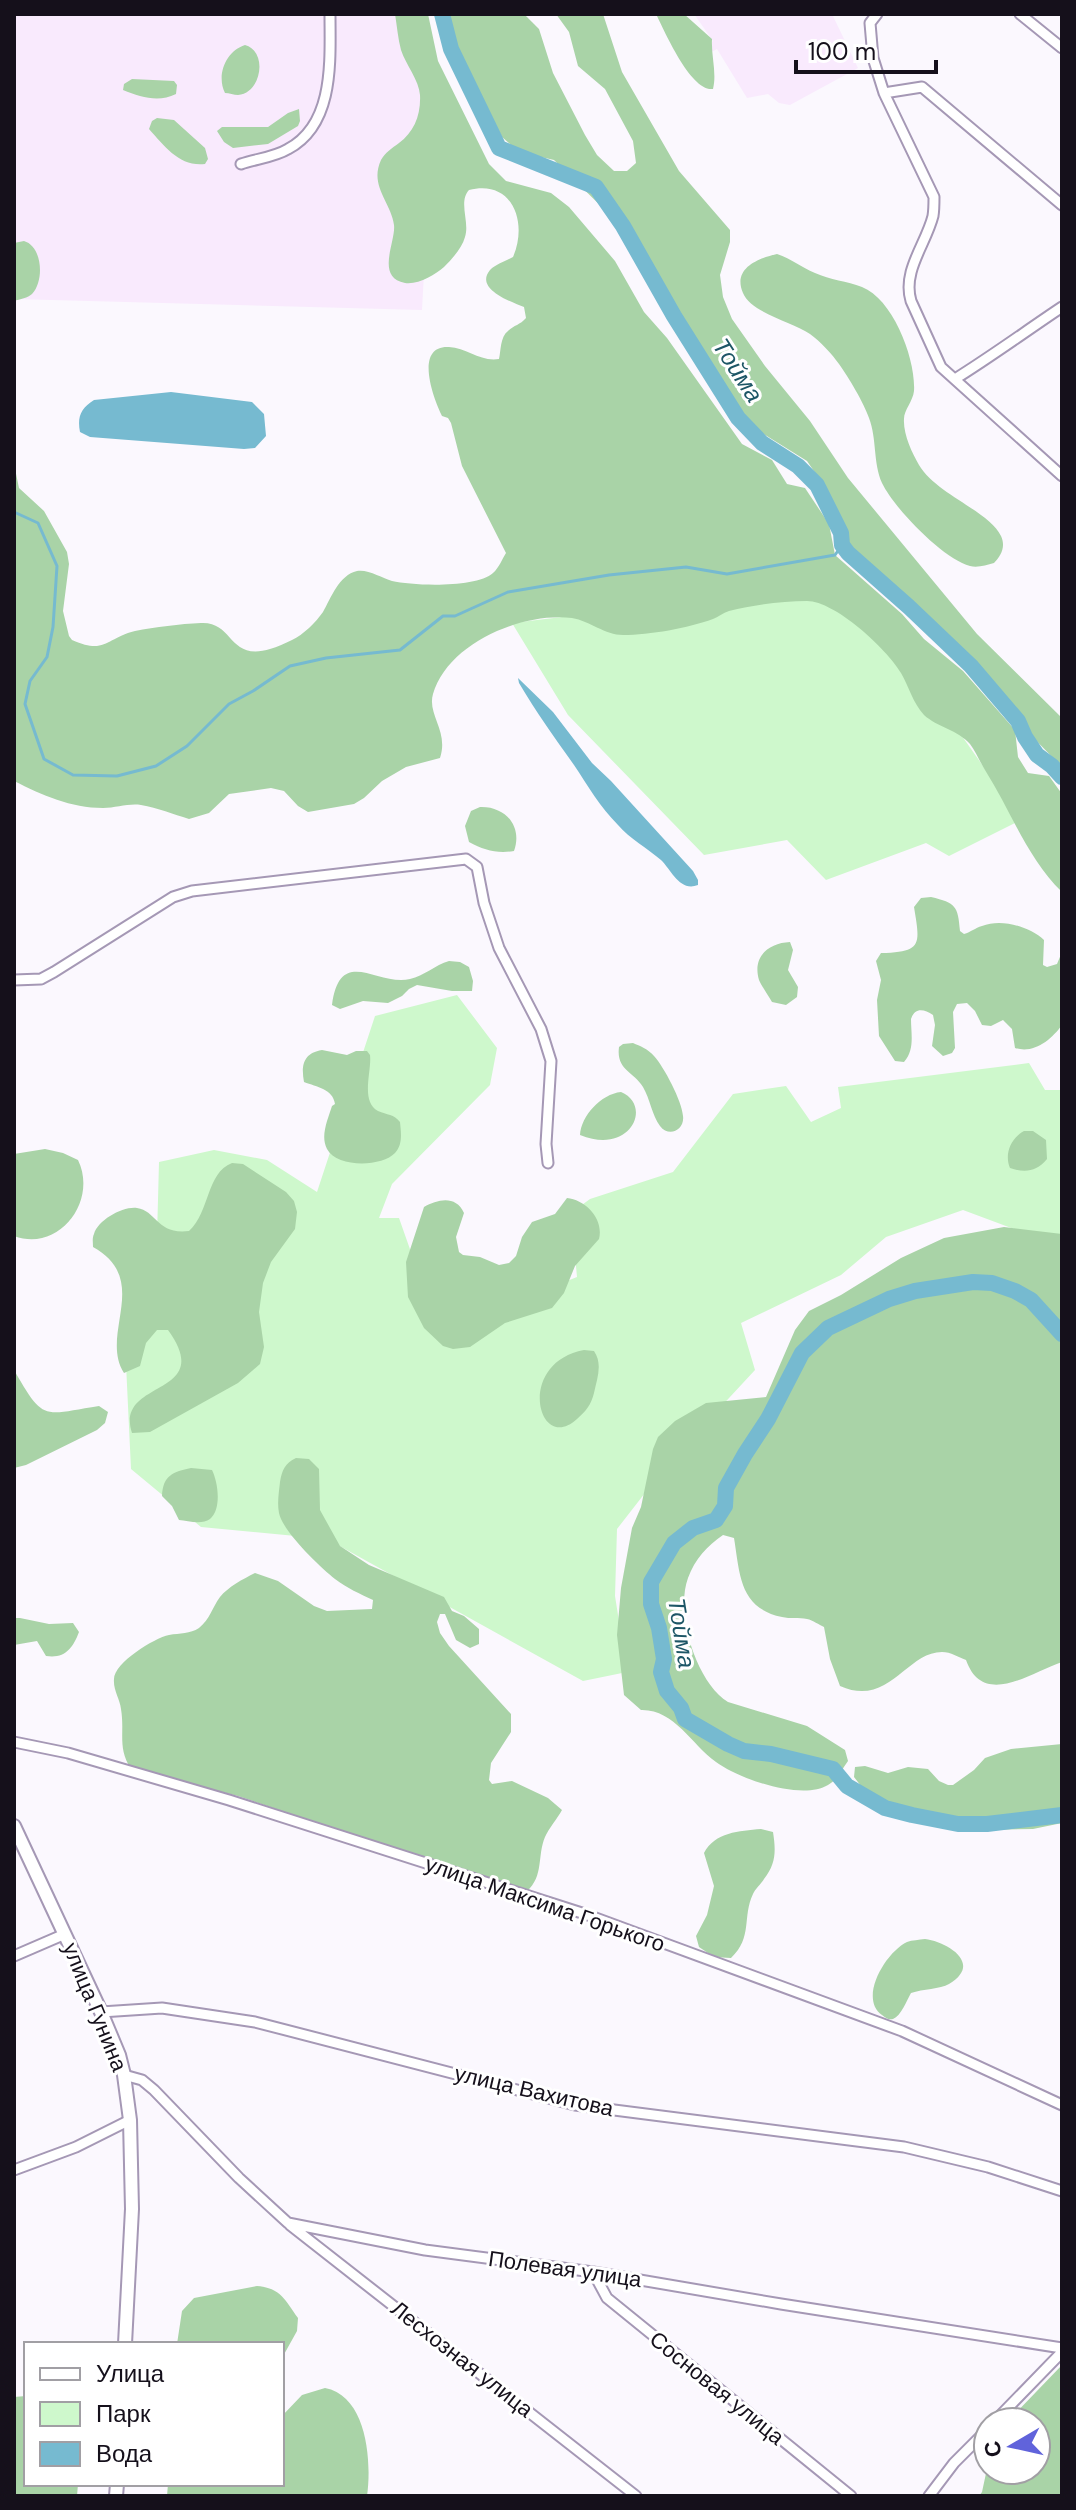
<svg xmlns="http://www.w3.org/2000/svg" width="1076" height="2510" font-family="'DM Sans',sans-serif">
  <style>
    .industrial { fill: #f9eafd }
    .green { fill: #cef8cc }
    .forest { fill: #a9d3a7 }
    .water { fill: #76bad0 }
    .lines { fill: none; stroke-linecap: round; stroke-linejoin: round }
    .stream { stroke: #76bad0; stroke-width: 3 }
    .river { stroke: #76bad0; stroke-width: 16 }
    .street-casing { stroke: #a598b5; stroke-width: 13 }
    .secondary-casing { stroke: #a598b5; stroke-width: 16 }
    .street { stroke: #fff; stroke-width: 9 }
    .secondary { stroke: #fff; stroke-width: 12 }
    .labels { text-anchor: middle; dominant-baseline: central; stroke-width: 6; stroke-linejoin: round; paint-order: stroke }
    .street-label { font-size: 22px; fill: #15101b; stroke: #fff }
    .water-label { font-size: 24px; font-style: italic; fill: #1d5666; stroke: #fff }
  </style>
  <rect width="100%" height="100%" fill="#fbf8fe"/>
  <!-- industrial -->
  <path class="industrial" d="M14 14H403L434 89 422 310 14 299Z
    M694 14H832L858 68 790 105 779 103 768 94 747 98 717 49 708 54 705 48 713 41Z"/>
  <!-- green -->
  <path class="green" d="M819 586 938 702 1021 820 949 856 926 843 826 880 787 840 704 855 568 715 512 623Z
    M457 995 497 1048 490 1085 392 1184 379 1218H399L424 1289 499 1308 577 1277 571 1213 590 1199 673 1172 733 1094 786 1086 811 1122 841 1108 838 1087 1029 1063 1045 1090H1062V1247L963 1210 886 1237 841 1275 741 1323 755 1370 666 1466 617 1529 615 1596 627 1672 583 1681 327 1539 201 1527 131 1469 126 1364 157 1237 159 1162 214 1150 267 1160 317 1192 375 1016Z"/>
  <!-- forest -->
  <path class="forest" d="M395 14H428L438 61 489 164 506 181 551 193 569 207 615 261 644 312 667 338 742 444 772 460 787 484 805 488 829 524 835 555 902 614 924 639 963 671 1015 730 1018 757 1028 773 1049 776 1062 794V892C1027 858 1011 811 985 770 980 762 976 752 970 744 958 730 937 727 924 715 913 703 909 687 901 673 887 649 835 601 807 601 782 601 753 605 729 611 723 613 718 617 713 619 688 628 650 635 623 635 605 635 590 621 572 618 522 612 448 643 433 694 427 715 449 731 440 758L406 767 382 781 364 798 354 804 308 812 298 806 284 791 271 788 229 794 209 813 189 819C173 814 158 808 141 805 129 803 116 808 103 808 71 808 42 795 14 781V464L19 488 44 511 67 552 69 564 63 611 69 636 72 640C106 655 106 638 135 631 155 627 180 624 201 623 239 621 225 674 292 640 303 635 316 622 323 612 331 598 339 575 357 571 368 569 382 578 392 581 414 586 477 588 493 573 499 568 502 559 506 553L462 466 451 423 448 418 442 416C434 400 413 345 449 347 467 348 480 362 499 359 501 351 500 337 508 331 514 325 520 325 526 318L524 307C512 302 474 289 490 270 496 264 506 261 513 257 528 223 513 179 469 190 458 202 470 222 465 237 462 248 452 259 444 267 435 275 418 285 405 283 375 277 396 242 394 225 391 202 369 186 381 160 385 153 392 148 399 143 414 132 421 115 420 95 419 80 406 65 401 50 398 39 397 26 395 14Z
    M449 14H524L539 29 553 73 585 135 597 155 614 171H627L636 163 633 141 605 89 578 66 569 32 556 14H603L622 72 679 171 730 230V242L720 275 723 297 732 319 765 366 810 421 848 478 977 634 1062 718V767L855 555 848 546 827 490 807 461 738 418 692 357 609 214 554 160 519 152 502 137 458 53Z
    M656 14H684L712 39C711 56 717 73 713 89 691 92 665 32 656 14Z
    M245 45C268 51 262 93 238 95 234 95 229 93 225 93 216 75 226 51 245 45Z
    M132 79 174 81 177 85 176 94C158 103 141 97 123 90L124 84Z
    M299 109 300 121 298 126 268 144 233 148 224 142 217 131 222 127H268L288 113Z
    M157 118 174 120 205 148 208 159 205 164C180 167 165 147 149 129L152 121Z
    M24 241C42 246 45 280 32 294 28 298 20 299 14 301V243Z
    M777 254C792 259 801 267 815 273 830 280 847 281 862 287 893 299 916 359 914 391 913 401 904 410 904 419 903 434 912 453 919 465 936 494 989 511 1001 536 1006 547 1001 556 994 563 986 565 978 568 970 566 943 559 894 508 882 483 873 463 877 439 869 418 864 403 849 378 839 364 832 354 820 341 810 334 793 322 751 313 743 293 732 268 759 258 777 254Z
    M480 807C505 806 523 826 514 851 497 854 484 850 469 842L465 826 471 811Z
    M931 897C956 903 958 906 960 931L964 934C971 932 975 928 982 926 1002 918 1030 927 1044 940L1043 965 1047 967 1057 964 1062 952V1025C1051 1040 1034 1054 1015 1048L1012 1029 1003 1020 991 1026 982 1025 975 1011 967 1003 957 1004 953 1012 955 1048 952 1053 943 1056 932 1046 935 1025 933 1015C924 1009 915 1007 911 1019 911 1034 915 1050 904 1062L895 1061 879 1036 877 1000 881 980 876 961 881 953C923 952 920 944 914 907L921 898Z
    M790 942 793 950 788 970 798 987 797 997 786 1005 772 1002C768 995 762 987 759 980 752 956 769 943 790 942Z
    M449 961 460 962 469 967 473 981 472 991H452L417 985 409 989 402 996 388 1003 363 1001 340 1009 332 1005C340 944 378 987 410 979 424 976 435 965 449 961Z
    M633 1043C640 1046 648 1049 654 1056 664 1067 682 1101 683 1116 685 1130 669 1138 660 1126 652 1115 650 1099 643 1087 633 1071 616 1070 619 1047L623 1044Z
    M322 1050 347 1055 356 1051H367L370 1055C372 1071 360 1101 378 1111 387 1115 394 1114 400 1122 401 1132 403 1145 395 1153 382 1167 337 1168 327 1149 320 1136 328 1119 332 1106L335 1104C333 1089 317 1087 304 1082 301 1066 303 1053 322 1050Z
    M621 1092C653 1105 631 1156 580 1135 581 1116 601 1094 621 1092Z
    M1024 1131H1033L1046 1140 1047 1159C1036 1172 1025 1173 1010 1168 1004 1154 1011 1138 1024 1131Z
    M45 1149 63 1153 78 1160C98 1201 59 1253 14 1236V1154Z
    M232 1163 243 1164 286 1192 294 1201 297 1212 295 1229 271 1262 263 1283 259 1312 264 1347 260 1364 238 1383 150 1432 132 1433C114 1378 217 1398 168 1330H157L146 1343 140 1366 124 1373C99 1334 152 1280 93 1247 93 1243 92 1238 94 1234 98 1220 123 1206 137 1208 157 1211 157 1235 189 1231 210 1212 206 1173 232 1163Z
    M567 1198C586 1200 604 1219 599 1239L575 1266 564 1293 552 1308 505 1323 470 1347 453 1349 443 1346 424 1328 408 1297 406 1262 424 1207C438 1199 456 1195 464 1213L456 1237 459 1252 463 1255 480 1257 499 1265 509 1263 516 1256 522 1237 532 1222 555 1214Z
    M1004 1227 1062 1234V1662C1030 1673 983 1708 966 1660 958 1657 951 1652 942 1652 906 1652 889 1708 840 1686L830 1659 824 1627C819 1625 813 1620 807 1619 799 1617 790 1619 782 1617 739 1608 740 1574 734 1538L723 1535C707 1546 695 1559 688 1578 675 1613 696 1682 728 1702L807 1726 845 1750 848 1761C842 1769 837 1780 828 1785 802 1801 739 1779 716 1762 691 1744 674 1709 641 1710L624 1695 617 1635 621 1588 632 1528 641 1507 653 1449 658 1437 675 1421 706 1403 766 1397 795 1330 809 1311 841 1295 901 1258 944 1238Z
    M584 1350 594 1351C603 1364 597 1379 594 1393 591 1405 586 1411 577 1419 538 1455 515 1363 584 1350Z
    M14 1370C44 1422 42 1415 99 1406L108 1412 105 1423 97 1430 26 1465 14 1468Z
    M296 1458 309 1459 319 1469 320 1510 340 1546 369 1565 444 1597 452 1611 464 1616 479 1629V1644L470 1648 456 1640 445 1614H440L437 1622 440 1633 449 1646 511 1714V1732L491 1763 489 1780 492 1784 512 1781 548 1798 562 1810C557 1819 549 1828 545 1837 537 1856 544 1876 527 1891L516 1890 238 1796 131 1769C117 1747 125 1733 121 1709 120 1699 113 1690 114 1679 114 1663 154 1638 169 1635 180 1633 190 1634 199 1628 210 1619 212 1608 220 1597 228 1587 243 1579 255 1573L278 1581 314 1606 327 1611 372 1609 373 1600C360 1594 347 1588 335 1579 320 1567 283 1532 279 1513 277 1503 279 1492 280 1482 282 1470 285 1463 296 1458Z
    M191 1468 212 1470C218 1482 222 1509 210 1519 202 1525 188 1521 179 1520L172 1506 162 1496C163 1475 173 1472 191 1468Z
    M14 1618H20L49 1624 73 1623 79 1632C73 1648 65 1659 46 1656L37 1641 14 1645Z
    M1062 1744V1823L1033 1829 983 1830 933 1825 914 1819 861 1786 854 1777 855 1767 865 1766 888 1773 908 1767 928 1769 939 1781 948 1785H953L974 1770 985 1758 1011 1749Z
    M761 1829 773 1832C776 1851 776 1864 764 1879 761 1884 755 1889 753 1894 742 1917 753 1937 731 1958L714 1957 699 1947 696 1936 707 1915 714 1886 704 1853C715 1832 739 1831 761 1829Z
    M925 1939C948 1942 983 1964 949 1984 940 1989 923 1989 911 1993 907 2000 901 2016 893 2019 888 2020 886 2018 882 2015 858 1998 886 1952 907 1942 912 1940 919 1940 925 1939Z
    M257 2286C281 2288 285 2300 298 2318L297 2331 282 2358V2344H177L182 2311 194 2298Z
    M1062 2365V2496H979L982 2492 988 2464V2470H1036V2422H1007Z
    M325 2388C367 2396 372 2461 367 2496H167L168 2484H282V2416L302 2395Z
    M26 2396V2484H78L77 2496H14V2397Z"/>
  <!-- water -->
  <path class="water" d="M171 392 252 402 264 414 266 436 255 448 244 449 90 437 80 432C77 417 81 408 94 400Z
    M518 678 553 712 592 763 611 781 693 871 698 880V885C680 892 672 871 661 860 647 848 630 839 618 825 600 807 588 786 574 765 555 738 536 712 519 683Z"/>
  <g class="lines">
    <!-- stream -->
    <path class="stream" d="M14 512 38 523 57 566 53 627 47 657 30 681 25 704 44 759 73 775 117 776 156 766 187 746 229 704 253 691 290 666 326 658 400 650 443 616H455L508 592 609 575 686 567 727 574 835 555 842 545"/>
    <!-- river -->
    <path class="river" d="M442 14 451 49 499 148 596 187 623 226 674 316 738 418 762 443 798 466 817 485 841 533 842 545 848 553 909 607 971 666 1018 721 1025 737 1037 755 1052 766 1062 777
      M1062 1334 1031 1300 1015 1291 992 1283 973 1282 915 1291 889 1299 828 1328 802 1353 768 1419 745 1454 726 1488 725 1506 716 1520 693 1528 674 1543 651 1582V1604L659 1628 664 1659 661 1672 667 1691 681 1708 685 1719 728 1744 744 1751 771 1754 833 1769 847 1786 885 1808 912 1815 958 1824H987L1062 1815"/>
    <!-- street casing -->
    <g class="street-casing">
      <path id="street" d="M877 14 870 23 873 58 884 93 934 197C934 203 934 210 933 216 926 244 902 271 911 301L941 367 1062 476
        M1020 14 1062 48
        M884 93 922 87 1062 205
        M241 164C256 159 275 157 288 149 335 124 330 60 330 14
        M955 379C992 356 1026 331 1062 307
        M14 980 41 979 54 972 173 897 192 891 466 859 477 867 484 903 499 948 541 1029 551 1061 546 1144 548 1163
        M14 1742 68 1753 229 1800 585 1914 902 2031 1062 2105
        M14 1956 65 1934
        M101 2012 162 2008 255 2022 575 2105 904 2147 988 2167 1062 2191
        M124 2075 142 2080 154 2090 239 2178 288 2223 425 2250 593 2272 781 2304 1062 2348
        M14 2170 76 2147 130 2120
        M290 2225 636 2496
        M593 2272 607 2298 851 2496
        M994 2422 1062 2352
        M929 2496 954 2463 988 2429"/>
    </g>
    <!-- secondary casing -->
    <g class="secondary-casing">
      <path id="secondary" d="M14 1826 101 2012 119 2055 124 2075 130 2120 132 2209 125 2344
        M116 2496 117 2484"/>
    </g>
    <!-- street -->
    <use href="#street" class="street"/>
    <!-- secondary -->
    <use href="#secondary" class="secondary"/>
  </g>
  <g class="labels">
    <!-- street labels -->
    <g class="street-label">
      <text transform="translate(545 1904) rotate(19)">улица Максима Горького</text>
      <text transform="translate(95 2007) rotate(68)">улица Гунина</text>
      <text transform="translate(534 2091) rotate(13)">улица Вахитова</text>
      <text transform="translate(565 2269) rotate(8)">Полевая улица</text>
      <text transform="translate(462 2359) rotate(38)">Лесхозная улица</text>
      <text transform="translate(717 2388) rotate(39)">Сосновая улица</text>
    </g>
    <!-- water labels -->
    <g class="water-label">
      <text transform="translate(738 370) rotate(57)">Тойма</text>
      <text transform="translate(682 1633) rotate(81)">Тойма</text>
    </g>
  </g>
  <!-- border -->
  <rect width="1076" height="2510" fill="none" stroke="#15101b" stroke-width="32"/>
  <!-- legend -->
  <rect x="24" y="2342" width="260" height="144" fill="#ffffff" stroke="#a19fa4" stroke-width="2"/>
  <rect x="40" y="2368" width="40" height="12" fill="#ffffff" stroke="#a19fa4" stroke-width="2"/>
  <text x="96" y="2382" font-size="24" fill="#15101b">Улица</text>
  <rect x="40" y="2402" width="40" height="24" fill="#cef8cc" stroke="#a19fa4" stroke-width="2"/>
  <text x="96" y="2422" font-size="24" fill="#15101b">Парк</text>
  <rect x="40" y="2442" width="40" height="24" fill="#76bad0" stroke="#a19fa4" stroke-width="2"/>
  <text x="96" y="2462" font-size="24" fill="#15101b">Вода</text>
  <!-- north arrow -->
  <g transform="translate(1012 2446) rotate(261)"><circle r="38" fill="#ffffff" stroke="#a19fa4" stroke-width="2"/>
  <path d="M0-6L14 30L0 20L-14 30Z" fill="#6063db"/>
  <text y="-12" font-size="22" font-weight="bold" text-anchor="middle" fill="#15101b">С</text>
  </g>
  <!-- scale -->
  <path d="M796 60v12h140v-12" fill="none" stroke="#15101b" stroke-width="4"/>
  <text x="808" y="60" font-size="24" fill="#15101b" stroke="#ffffff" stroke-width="6" paint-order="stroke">100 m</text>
</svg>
